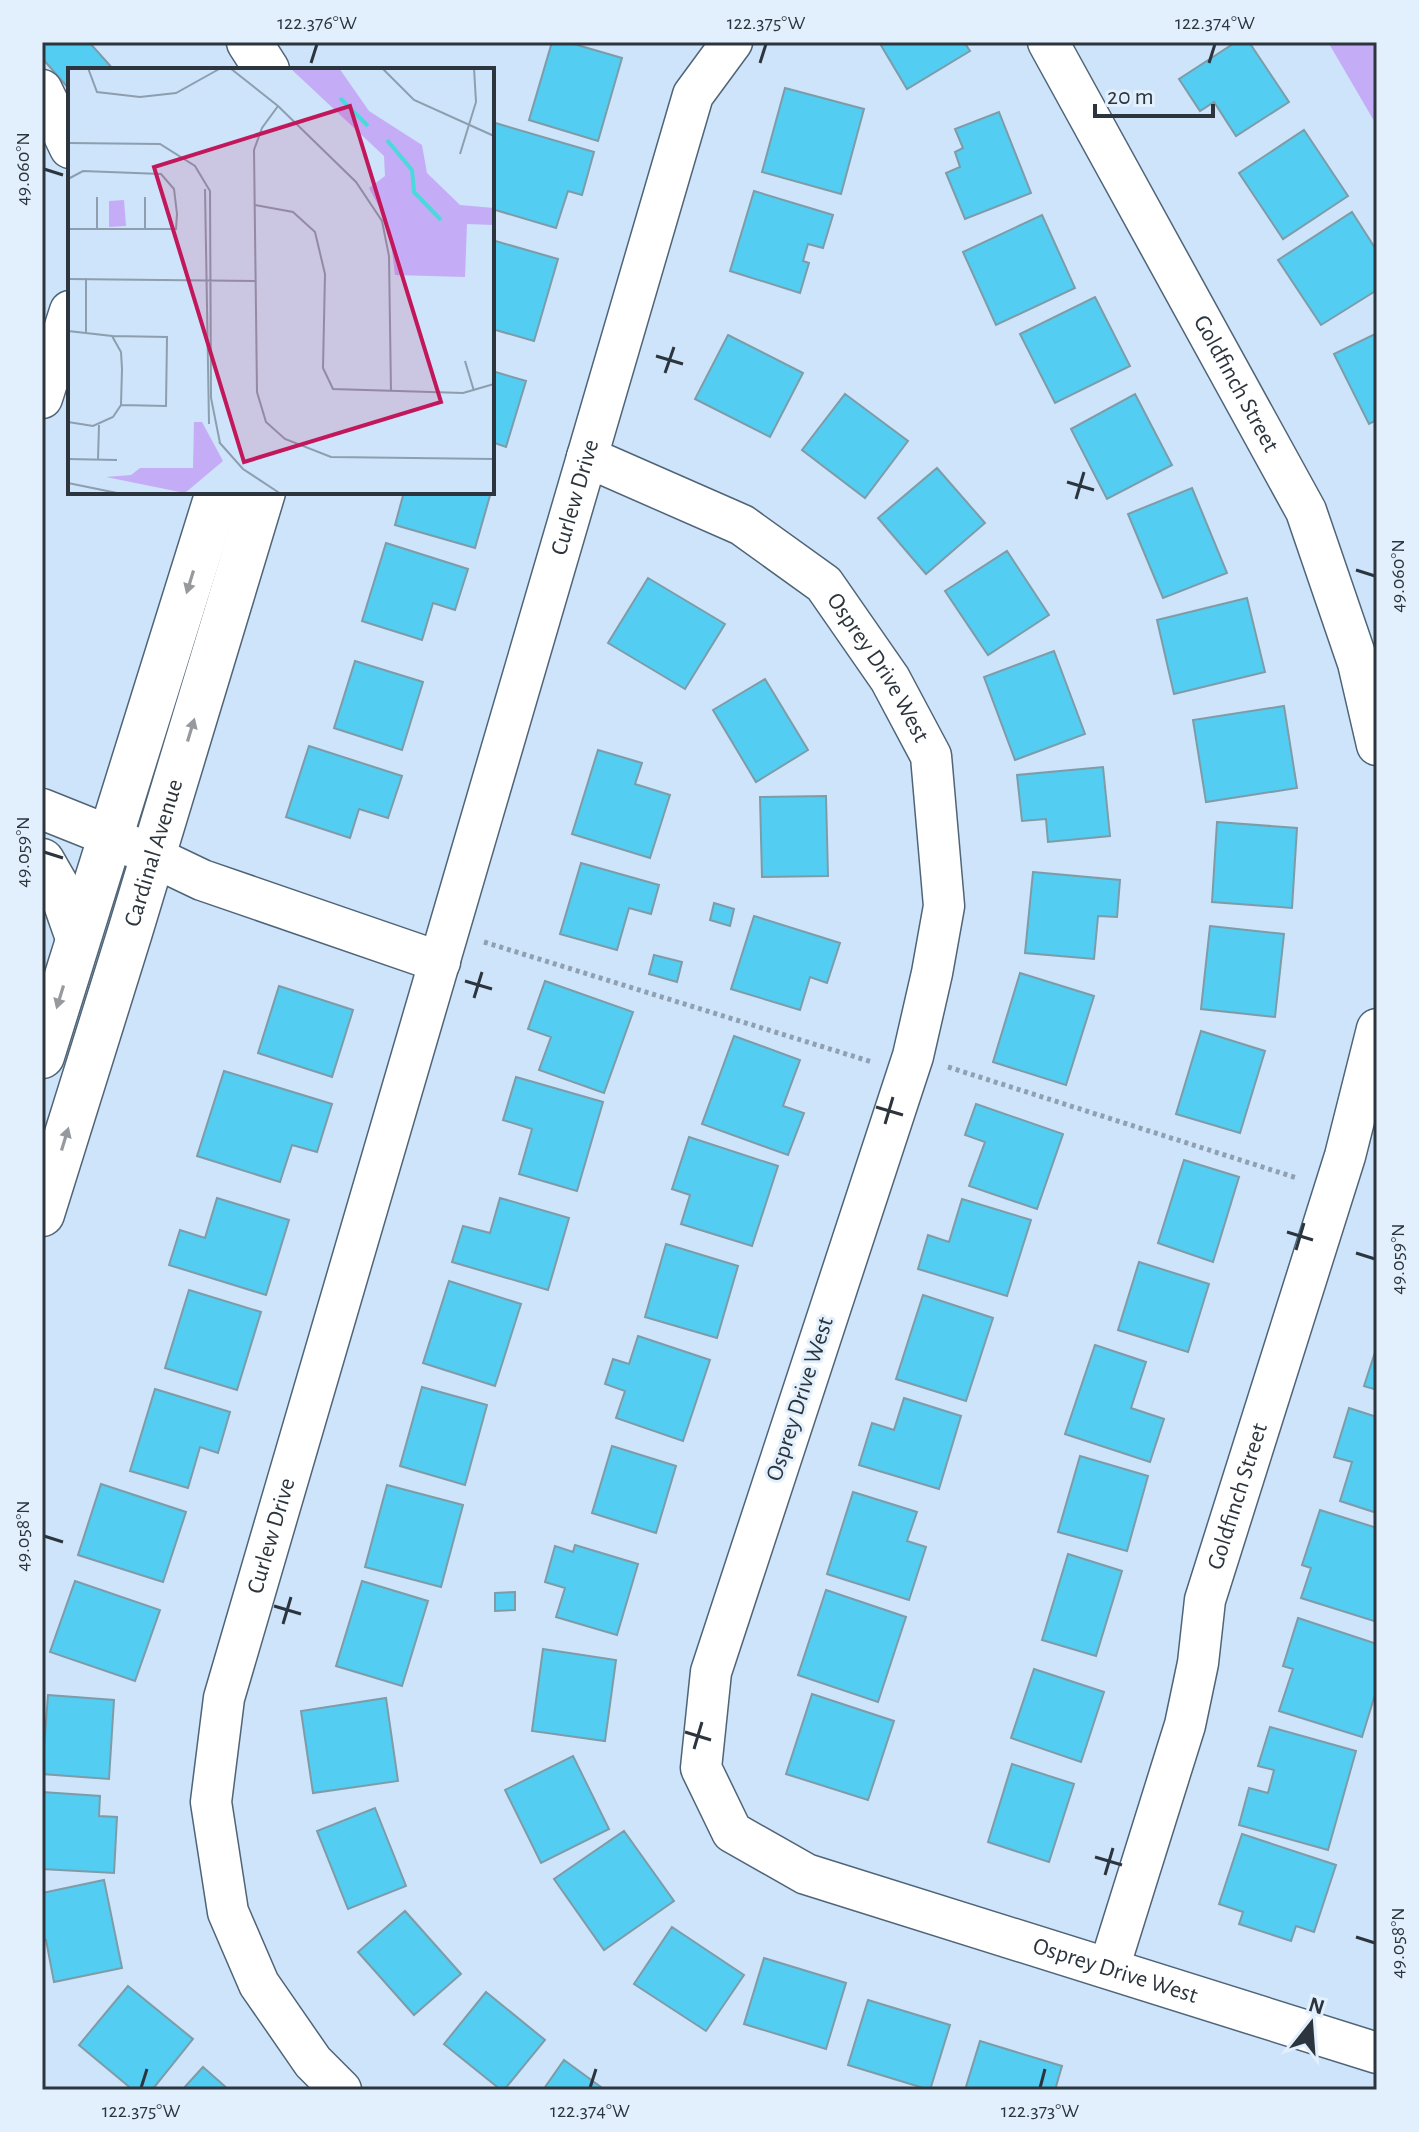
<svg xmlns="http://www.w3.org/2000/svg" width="1419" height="2132" font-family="'Alegreya Sans',sans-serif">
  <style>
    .green { fill: #c5acf7 }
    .building { fill: #54cdf3; stroke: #7d9ca8; stroke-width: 2 }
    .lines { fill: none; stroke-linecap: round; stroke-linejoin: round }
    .minor-casing { stroke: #506477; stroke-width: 43 }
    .tertiary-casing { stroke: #506477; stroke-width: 47 }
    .path { stroke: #8fa0b1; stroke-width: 5; stroke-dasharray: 4 4; stroke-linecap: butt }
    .minor { stroke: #fff; stroke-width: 40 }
    .tertiary { stroke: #fff; stroke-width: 44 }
    .oneway { fill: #969a9e }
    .ticks { fill: none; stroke: #2c353e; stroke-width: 3 }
    .labels { text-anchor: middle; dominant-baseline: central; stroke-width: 6; stroke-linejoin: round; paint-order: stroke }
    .street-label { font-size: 24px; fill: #2c353e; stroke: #e2f0fd }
    .inset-river { fill: none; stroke: #4bd9db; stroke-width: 4 }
    .inset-road { fill: none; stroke: #8d9eaf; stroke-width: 2 }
    .view { fill: #c2185b; fill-opacity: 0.15; stroke: #c2185b; stroke-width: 4 }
    .inset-edge { fill: none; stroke: #2c353e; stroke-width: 4 }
    .neatline { fill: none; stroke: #2c353e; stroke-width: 3 }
    .ticks-label { font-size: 20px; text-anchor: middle; fill: #2c353e }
  </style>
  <rect width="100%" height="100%" fill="#cde4fa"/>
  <!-- green -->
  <path class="green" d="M1328 42H1377V126Z"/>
  <!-- building -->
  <path class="building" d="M42 42H89L114 70H70V90L42 58Z
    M552 42H567L622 58 598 141 529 120Z
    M879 42H964L970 51 907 89Z
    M1236 42H1249L1289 102 1236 136 1214 102 1200 111 1179 79Z
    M785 88 864 109 841 194 762 172Z
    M999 112 1031 193 965 219 946 173 960 167 955 152 963 148 955 129Z
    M492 122 594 152 582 195 568 191 556 228 492 209Z
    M1304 130 1348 196 1283 239 1239 173Z
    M754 191 833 215 823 248 808 244 803 261 809 263 800 293 730 271Z
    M1352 212 1377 251V290L1321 325 1278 260Z
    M1042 215 1075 288 996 325 963 252Z
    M492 240 558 259 534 341 492 329Z
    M1095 297 1130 366 1055 403 1020 334Z
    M1377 333V420L1369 424 1334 354Z
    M728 335 803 373 770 437 695 399Z
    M492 371 526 381 506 447 492 442Z
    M845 394 908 441 865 498 802 450Z
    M1135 394 1172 465 1107 499 1071 429Z
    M937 468 985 523 926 574 878 518Z
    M1192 488 1227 573 1163 598 1128 514Z
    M404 492H491L475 548 395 525Z
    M386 543 468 569 455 610 433 603 422 640 362 621Z
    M1007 551 1049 615 988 655 945 591Z
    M648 578 725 624 685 689 608 643Z
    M1247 598 1265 672 1174 694 1157 620Z
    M1054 651 1085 734 1015 760 984 677Z
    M355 661 423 682 402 750 334 728Z
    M765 679 808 750 756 782 713 710Z
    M1284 706 1297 788 1206 802 1193 720Z
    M309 746 402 776 388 818 359 809 350 838 286 817Z
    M598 750 642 763 635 784 670 795 650 858 572 834Z
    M1103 767 1110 836 1048 842 1046 819 1022 821 1017 775Z
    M826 796 828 876 762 877 760 797Z
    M1217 822 1297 828 1292 908 1212 902Z
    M581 863 659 885 651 914 629 908 617 950 560 934Z
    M1033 872 1120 880 1117 917 1098 916 1094 959 1025 953Z
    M714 903 734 909 730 926 710 920Z
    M754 916 840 943 827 983 810 977 800 1010 731 989Z
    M1210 926 1284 934 1275 1017 1201 1009Z
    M654 955 682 962 677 982 649 974Z
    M1020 973 1094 996 1066 1085 993 1062Z
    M545 981 633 1012 604 1093 539 1070 551 1037 528 1029Z
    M279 986 353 1010 332 1077 258 1053Z
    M1201 1031 1265 1051 1240 1133 1176 1114Z
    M734 1036 800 1060 783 1106 804 1113 788 1155 702 1124Z
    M224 1071 332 1104 317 1152 292 1145 280 1182 197 1156Z
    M516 1077 603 1102 577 1191 519 1174 532 1129 503 1120Z
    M976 1104 1063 1134 1037 1209 969 1186 985 1142 965 1135Z
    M689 1137 778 1166 752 1246 681 1224 690 1195 672 1189Z
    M1184 1160 1239 1177 1213 1262 1158 1243Z
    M217 1198 289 1220 266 1295 169 1265 180 1230 205 1238Z
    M500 1198 569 1218 548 1290 452 1262 463 1226 490 1233Z
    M962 1199 1031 1220 1007 1296 918 1269 928 1235 949 1242Z
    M666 1244 738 1266 717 1338 645 1317Z
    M1139 1262 1209 1284 1188 1352 1118 1330Z
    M449 1281 521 1304 495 1386 423 1363Z
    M189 1290 261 1312 237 1390 165 1368Z
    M923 1295 993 1318 966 1401 896 1379Z
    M638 1336 710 1360 683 1441 616 1418 625 1391 605 1384 613 1359 629 1364Z
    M1095 1345 1146 1362 1131 1408 1164 1419 1150 1462 1065 1434Z
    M1377 1346V1390L1364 1386Z
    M422 1387 487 1405 465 1485 400 1466Z
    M155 1389 230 1412 218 1453 200 1447 188 1488 130 1471Z
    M904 1398 961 1416 939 1489 859 1465 872 1423 894 1430Z
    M1349 1408 1377 1417V1513L1340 1501 1352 1462 1334 1457Z
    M612 1446 676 1466 656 1533 592 1513Z
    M1080 1456 1148 1476 1127 1551 1058 1532Z
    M101 1484 186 1512 163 1582 78 1555Z
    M387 1485 463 1505 441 1587 365 1567Z
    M853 1492 917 1512 907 1541 926 1547 909 1600 827 1574Z
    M1320 1510 1377 1528V1622L1301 1598 1311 1568 1302 1565Z
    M575 1545 638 1564 617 1635 556 1617 565 1588 545 1582 555 1546 573 1552Z
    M1068 1554 1122 1571 1096 1656 1042 1640Z
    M75 1581 160 1610 135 1681 50 1652Z
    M362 1581 428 1601 402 1686 336 1666Z
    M826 1590 906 1617 878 1702 798 1675Z
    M515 1592V1610L495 1611V1593Z
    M1298 1618 1377 1644V1688L1362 1737 1279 1711 1293 1669 1283 1666Z
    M543 1649 616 1660 605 1741 532 1731Z
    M1034 1669 1104 1692 1081 1762 1011 1738Z
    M812 1694 894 1721 868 1800 786 1774Z
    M48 1695 114 1700 109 1779 42 1774Z
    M386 1698 398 1781 313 1793 301 1711Z
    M1270 1727 1356 1751 1328 1850 1239 1825 1249 1788 1268 1793 1274 1770 1258 1766Z
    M573 1756 609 1829 541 1863 505 1790Z
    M1012 1764 1074 1784 1049 1862 988 1842Z
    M42 1792 100 1796 99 1816 117 1817 114 1873 42 1869Z
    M375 1808 406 1886 348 1909 317 1831Z
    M624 1831 674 1901 604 1950 554 1879Z
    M1242 1834 1336 1865 1314 1932 1296 1926 1291 1941 1239 1924 1243 1912 1219 1904Z
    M104 1880 122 1968 54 1982 46 1940 42 1941V1893Z
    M405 1911 461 1974 414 2015 358 1952Z
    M672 1927 744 1975 706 2031 634 1984Z
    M764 1958 846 1983 826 2049 744 2024Z
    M128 1986 193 2039 152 2090H133L79 2045Z
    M486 1992 545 2040 504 2090H501L444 2044Z
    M868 2000 950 2025 930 2090 848 2065Z
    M980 2041 1062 2066 1055 2090H965Z
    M564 2060 605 2090H543Z
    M203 2067 229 2090H182Z"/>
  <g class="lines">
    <!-- minor casing -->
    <g class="minor-casing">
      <g id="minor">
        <path id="s1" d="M1048 42 1306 511 1358 663 1377 745"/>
        <path d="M42 90 70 148"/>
        <path d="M42 398 70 311"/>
        <path id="s2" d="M587 457 742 525 824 584 890 679 931 756 944 906 932 973 913 1056 711 1672 701 1768 732 1832 806 1874 1377 2053"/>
        <path d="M42 809 112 837 202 880 440 962"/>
        <path id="s3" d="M1109 1968 1185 1725 1198 1663 1205 1600 1345 1156 1377 1029"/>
        <path id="s4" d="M341 2090 313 2062 259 1984 228 1912 211 1802 224 1698 693 95 732 42"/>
      </g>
    </g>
    <!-- tertiary casing -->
    <g class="tertiary-casing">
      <g id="tertiary">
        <path d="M249 42 267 70"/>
        <path d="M42 861 65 901 78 938"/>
        <path d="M42 1056 218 492"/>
        <path id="s5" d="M42 1214 130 932 263 492"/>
      </g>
    </g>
    <!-- path -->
    <path class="path" d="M484 942 872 1062
      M948 1067 1297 1178"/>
    <!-- minor -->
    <use href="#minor" class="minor"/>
    <!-- tertiary -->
    <use href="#tertiary" class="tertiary"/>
  </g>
  <!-- one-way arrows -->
  <defs><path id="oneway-solid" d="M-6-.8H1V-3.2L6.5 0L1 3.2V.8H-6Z" transform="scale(2)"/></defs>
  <g class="oneway">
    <use href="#oneway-solid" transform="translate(190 582) rotate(107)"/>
    <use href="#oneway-solid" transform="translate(191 730) rotate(-73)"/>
    <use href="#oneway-solid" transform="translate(60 997) rotate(107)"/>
    <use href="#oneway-solid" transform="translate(65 1139) rotate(-73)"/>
  </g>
  <!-- ticks -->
  <path class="ticks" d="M311 63 317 44M760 63 766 44M1209 63 1215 44M44 169 63 175M656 356 683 364M665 373 674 347M1067 482 1094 490M1076 499 1084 472M1356 570 1375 576M44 852 63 858M465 981 492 989M474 998 482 972M876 1107 903 1115M885 1124 893 1097M1287 1232 1313 1240M1296 1250 1304 1223M1356 1253 1375 1259M44 1536 63 1542M274 1606 301 1614M283 1624 291 1597M685 1732 711 1740M694 1749 702 1722M1095 1857 1122 1865M1105 1875 1113 1848M1356 1937 1375 1943M141 2088 147 2069M590 2088 596 2069M1040 2088 1045 2069"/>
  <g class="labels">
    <!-- street labels -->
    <g class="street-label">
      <text stroke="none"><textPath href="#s1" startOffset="390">Goldfinch Street</textPath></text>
      <text stroke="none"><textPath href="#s4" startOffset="1680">Curlew Drive</textPath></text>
      <text stroke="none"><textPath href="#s2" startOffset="370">Osprey Drive West</textPath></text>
      <text stroke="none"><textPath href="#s5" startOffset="378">Cardinal Avenue</textPath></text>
      <text transform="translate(800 1399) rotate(-72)">Osprey Drive West</text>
      <text stroke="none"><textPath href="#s3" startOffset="490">Goldfinch Street</textPath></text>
      <text stroke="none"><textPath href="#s4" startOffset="598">Curlew Drive</textPath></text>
      <text stroke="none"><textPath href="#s2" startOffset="2002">Osprey Drive West</textPath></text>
    </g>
  </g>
  <!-- overview -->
  <g transform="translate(68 68)">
    <rect width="426" height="426" fill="#cde4fa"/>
    <path d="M222 0H271L301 43 354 77 359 105 392 137 426 140V157L399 156 397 209 327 207 321 157 301 120 317 108 316 88ZM56 132 58 158 41 159V133ZM126 354H134L155 393 117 425 38 409 63 407 72 400H125Z" fill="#c5acf7"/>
    <path class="inset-river" d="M272 30 300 58M319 72 344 102 346 124 373 152"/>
    <path class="inset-road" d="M20 0 29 24 72 29 108 25 153 0M162 0 210 38 288 114 314 153 321 188 323 324M314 0 346 32 426 68M210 38 194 60 186 82 189 324 198 354 217 371 263 389 426 391M0 75 92 76 127 98 142 123 143 330 152 375M392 86 408 34 406 0M0 111 15 103 93 106 106 121 109 146 108 161H0M137 121 141 356M29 129V161M77 129V161M187 137 225 144 247 164 257 206 255 300 265 321 395 325 426 316M0 211 187 213M0 263 44 268 53 284 54 301 53 337 45 349 25 358 0 354M18 264V210M44 268 99 269 98 338 53 337M397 293 406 323M151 374 175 401 213 426M0 391 49 392M30 391 31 357M0 415 54 426"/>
    <path class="view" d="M282 38 373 334 176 394 86 99Z"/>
    <rect width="426" height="426" class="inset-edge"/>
  </g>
  <!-- border -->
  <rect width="1419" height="2132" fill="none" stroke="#e2f0fd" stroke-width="88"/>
  <!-- north arrow -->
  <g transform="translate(1311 2024) rotate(17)" stroke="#e2f0fd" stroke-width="6" paint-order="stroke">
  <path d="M0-6L14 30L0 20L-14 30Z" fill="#2c353e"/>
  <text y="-12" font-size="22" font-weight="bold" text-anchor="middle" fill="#2c353e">N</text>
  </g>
  <!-- scale -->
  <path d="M1095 104v12h118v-12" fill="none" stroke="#2c353e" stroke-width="4"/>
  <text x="1107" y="104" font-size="24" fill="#2c353e" stroke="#e2f0fd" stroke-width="6" paint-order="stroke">20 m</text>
  <rect x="44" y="44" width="1331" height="2044" class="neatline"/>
  <g class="ticks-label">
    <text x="317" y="29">122.376°W</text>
    <text x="766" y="29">122.375°W</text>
    <text x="1215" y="29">122.374°W</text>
    <text transform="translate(22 169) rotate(-90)" y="7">49.060°N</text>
    <text transform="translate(1397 576) rotate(-90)" y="7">49.060°N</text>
    <text transform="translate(22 852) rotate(-90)" y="7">49.059°N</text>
    <text transform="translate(1397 1259) rotate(-90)" y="7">49.059°N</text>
    <text transform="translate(22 1536) rotate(-90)" y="7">49.058°N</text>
    <text transform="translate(1397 1943) rotate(-90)" y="7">49.058°N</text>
    <text x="141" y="2117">122.375°W</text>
    <text x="590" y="2117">122.374°W</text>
    <text x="1040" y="2117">122.373°W</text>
  </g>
</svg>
